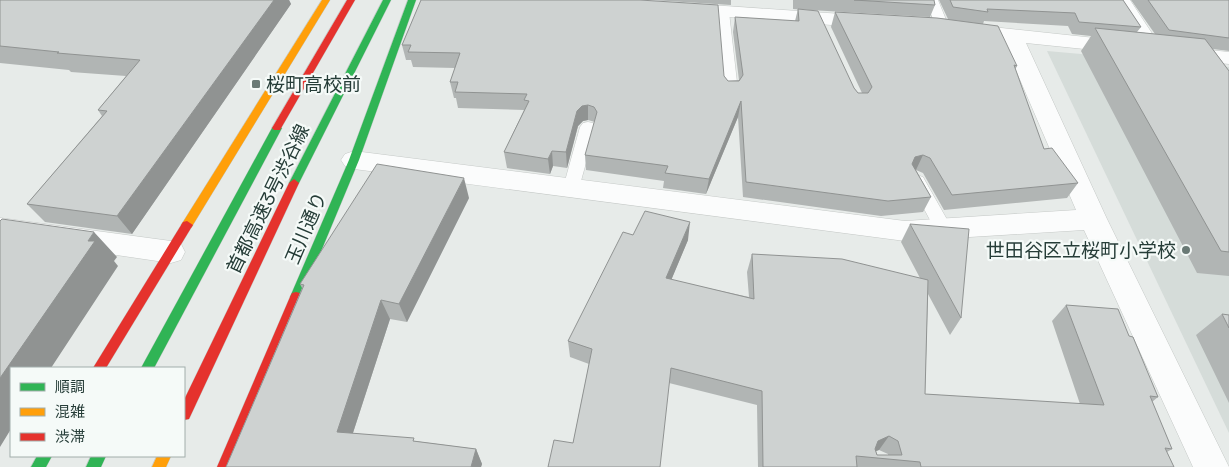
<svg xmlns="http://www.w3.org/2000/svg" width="1229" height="467" font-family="'Space Grotesk','Noto Sans JP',sans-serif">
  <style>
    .built { fill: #d5dcd9 }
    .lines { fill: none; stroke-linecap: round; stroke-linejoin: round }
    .lane-casing { stroke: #c4c8c6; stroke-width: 1 }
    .street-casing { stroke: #c4c8c6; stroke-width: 1 }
    .fast-casing { stroke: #c3cac8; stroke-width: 1 }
    .slow-casing { stroke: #c3cac8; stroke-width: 1 }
    .jam-casing { stroke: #c3cac8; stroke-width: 1 }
    .lane { fill: #fbfcfc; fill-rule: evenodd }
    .street { fill: #fbfcfc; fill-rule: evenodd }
    .fast { fill: #30b455; fill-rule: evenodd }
    .slow { fill: #ff9f0a; fill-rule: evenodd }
    .jam { fill: #e5322d; fill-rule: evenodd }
    .wall { fill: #b1b5b4; fill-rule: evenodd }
    .shaded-wall { fill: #909392 }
    .building { fill: #ced2d1; stroke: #909392; fill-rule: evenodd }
    .poi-dot { fill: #6a7a76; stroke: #f5faf8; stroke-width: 2 }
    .labels { text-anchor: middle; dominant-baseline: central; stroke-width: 4.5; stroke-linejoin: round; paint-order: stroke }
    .poi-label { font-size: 19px; fill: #263d38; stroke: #f5faf8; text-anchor: start }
    .street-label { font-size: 19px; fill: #263d38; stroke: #f5faf8 }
  </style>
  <rect width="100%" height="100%" fill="#e7ebe9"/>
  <!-- built -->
  <path class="built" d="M1047 51 1229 67V433Z"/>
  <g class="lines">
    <!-- lane casing -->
    <g class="lane-casing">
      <path id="lane" d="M926 0H938L949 27 947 30H937Z
        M723 8 729 12 738 91 736 94H726L724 91 717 12Z
        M588 122 593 123 596 127 579 188 577 192 571 194 565 192 563 188 580 127 583 123Z
        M917 175 923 177 949 223 952 228 949 233 943 235 937 233 909 181 911 177Z"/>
    </g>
    <!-- street casing -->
    <g class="street-casing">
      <path id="street" d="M1110 0H1130L1163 50 1160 55 1152 56 1144 55Z
        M682 3 871 16 878 18 881 22 878 26 871 28 675 13 672 9 675 5Z
        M964 24 1123 41 1131 42 1134 47 1131 52 1123 53 1026 43 1107 219 1229 467H1193L1084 230 905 241 354 169 345 166 341 160 345 154 354 151 905 221 1076 210 1003 40 957 34 954 30 957 26Z
        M1180 47 1229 52V64L1172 58 1169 53 1172 48Z
        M0 218 171 241 181 244 185 252 181 260 171 263 0 238Z"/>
    </g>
    <!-- fast casing -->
    <g class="fast-casing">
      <path id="fast" d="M383 0H391L299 183 294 187 290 186 289 183Z
        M408 0H416L359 160 302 297 300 301 296 302 292 301 290 297 349 160Z
        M277 125 282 128 154 368H141L272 128Z
        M37 456H52L46 467H31Z
        M91 456H106L101 467H86Z"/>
    </g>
    <!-- slow casing -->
    <g class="slow-casing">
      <path id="slow" d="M322 0H330L191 228H183L181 225 183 222Z
        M157 456H171L166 467H152Z"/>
    </g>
    <!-- jam casing -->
    <g class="jam-casing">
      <path id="jam" d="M347 0H355L280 130H274L272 128Z
        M294 179 299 183 189 419 184 420V400L289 183Z
        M187 221 193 225 191 228 106 368H93L183 222Z
        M296 292 300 293 302 297 231 467H217L290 297 292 293Z"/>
    </g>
    <!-- lane -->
    <use href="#lane" class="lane"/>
    <!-- street -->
    <use href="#street" class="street"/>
    <!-- fast -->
    <use href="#fast" class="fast"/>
    <!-- slow -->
    <use href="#slow" class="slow"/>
    <!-- jam -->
    <use href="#jam" class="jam"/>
  </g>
  <!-- wall -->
  <path class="wall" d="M0 0H289L291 4 132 234 45 222 27 204 102 116 98 110 126 76 71 72 69 70 0 63Z
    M421 0 724 76 728 81 739 80 733 32 735 17 795 21 798 9 854 88 858 93H862L831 27 835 12 948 19 939 0H1123L1141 27 1137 32 1155 34 1131 0H1229V51L1213 49 1229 71V276L1197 273 1081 51 1091 36 1072 34 1068 26 984 21 983 24 1017 66 1015 70 1044 149 1078 183 1067 198 944 210 923 173 916 170 931 197 923 212 881 216 743 197 738 117 706 194 663 188 664 181 586 170 585 155 595 122 588 120 583 121 578 126 567 168 553 166 550 174 507 168 504 152 524 110 458 108 456 98H454L450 82 455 68 413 67 411 60H406L402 45Z
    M652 0H731V5Z
    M793 0H933L935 5 930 17 793 9Z
    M469 198 407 322 390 319 353 433 476 449 482 464 481 467H226L302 288 300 284Z
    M910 224 961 318 950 335 928 294 925 394 1080 404 1052 321 1066 305 1129 336 1158 397 1152 402 1172 449 1167 452 1174 467H758L757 405 669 383 573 443 589 364 570 357 568 341 633 235 688 240 671 280 749 297 747 272 752 254 920 278 901 242ZM879 450 888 454V455H877L876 451Z
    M1222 314 1229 315V403L1196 335Z"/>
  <!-- shaded-wall -->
  <path class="shaded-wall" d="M274 0H289L291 4 132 234 117 216Z
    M741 101 738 117 706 194 709 179Z
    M588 105V120L583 121 578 126 567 168 566 152 577 111 582 106Z
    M552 151 553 166 550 174 548 159Z
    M923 155 916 170 908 172 915 157Z
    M464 178 469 198 407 322 399 304Z
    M690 222 688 240 665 295 666 278Z
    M94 232 117 257 114 261 118 266 51 368H11V429L0 447V378L88 241Z
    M381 300 390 319 348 448 337 432Z
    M889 436 879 450 868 454 878 441Z
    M476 449 482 464 481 467H471Z"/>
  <!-- building -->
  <path class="building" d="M0 0H274L117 216 27 204 107 111 98 110 140 60 57 53 59 52 0 46Z
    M421 0H640L718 5 724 76 728 81H739L743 75 735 17 799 21 798 9 818 11 854 88 858 93H868L872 87 835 12 937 18 998 26 1017 66 1014 65 1044 149 1052 148 1078 183 952 195 930 158 923 155 915 157 912 164 931 197 888 201 746 182 741 101 709 179 665 173 668 166 585 155 597 112 594 107 588 105 582 106 577 111 566 152 552 151 548 159 504 152 529 101 524 100 527 94 455 92 458 82H450L460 53 408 52 411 45H402Z
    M854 0H934L935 5Z
    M950 0H1123L1141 27 1079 22 1075 13 987 9 988 12 953 7Z
    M1148 0H1229V38L1169 30Z
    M1095 28 1205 39 1229 71V252L1221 251Z
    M377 164 464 178 399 304 381 300 337 432 414 438 413 441 476 449 471 467H226L304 285 300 284Z
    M645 211 690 222 666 278 754 299 752 254 842 259 928 280 925 394 1104 405 1066 305 1118 309 1129 336 1133 337 1158 397 1150 396 1172 449 1165 448 1174 467H921L920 462 856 456 857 467H763L762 391 671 368 660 467H548L554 440 573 443 592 349 568 341 623 232 633 235ZM889 436 898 441 902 455H877L875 449 878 441Z
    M2 219 94 232 88 241H95L0 378V221Z
    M910 224 969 229 961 318Z
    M1222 314 1229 315V328Z"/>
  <!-- markers -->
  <g class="poi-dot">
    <rect x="251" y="79" width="10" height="10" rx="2.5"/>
    <circle cx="1186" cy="250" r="5"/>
  </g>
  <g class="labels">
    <!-- poi labels -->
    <g class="poi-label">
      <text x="266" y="84">桜町高校前</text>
      <text x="1176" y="250" text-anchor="end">世田谷区立桜町小学校</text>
    </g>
    <!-- street labels -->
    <g class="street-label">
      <text transform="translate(268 199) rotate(-64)">首都高速3号渋谷線</text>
      <text transform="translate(306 228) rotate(-67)">玉川通り</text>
    </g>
  </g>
  <!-- legend -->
  <rect x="10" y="367" width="175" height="90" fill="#f5faf8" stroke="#a2aeab"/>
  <rect x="20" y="383" width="25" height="8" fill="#30b455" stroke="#a2aeab"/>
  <text x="55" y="392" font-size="15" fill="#263d38">順調</text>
  <rect x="20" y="408" width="25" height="8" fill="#ff9f0a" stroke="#a2aeab"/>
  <text x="55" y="417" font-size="15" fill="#263d38">混雑</text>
  <rect x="20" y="433" width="25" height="8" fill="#e5322d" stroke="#a2aeab"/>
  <text x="55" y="442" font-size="15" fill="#263d38">渋滞</text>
</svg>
